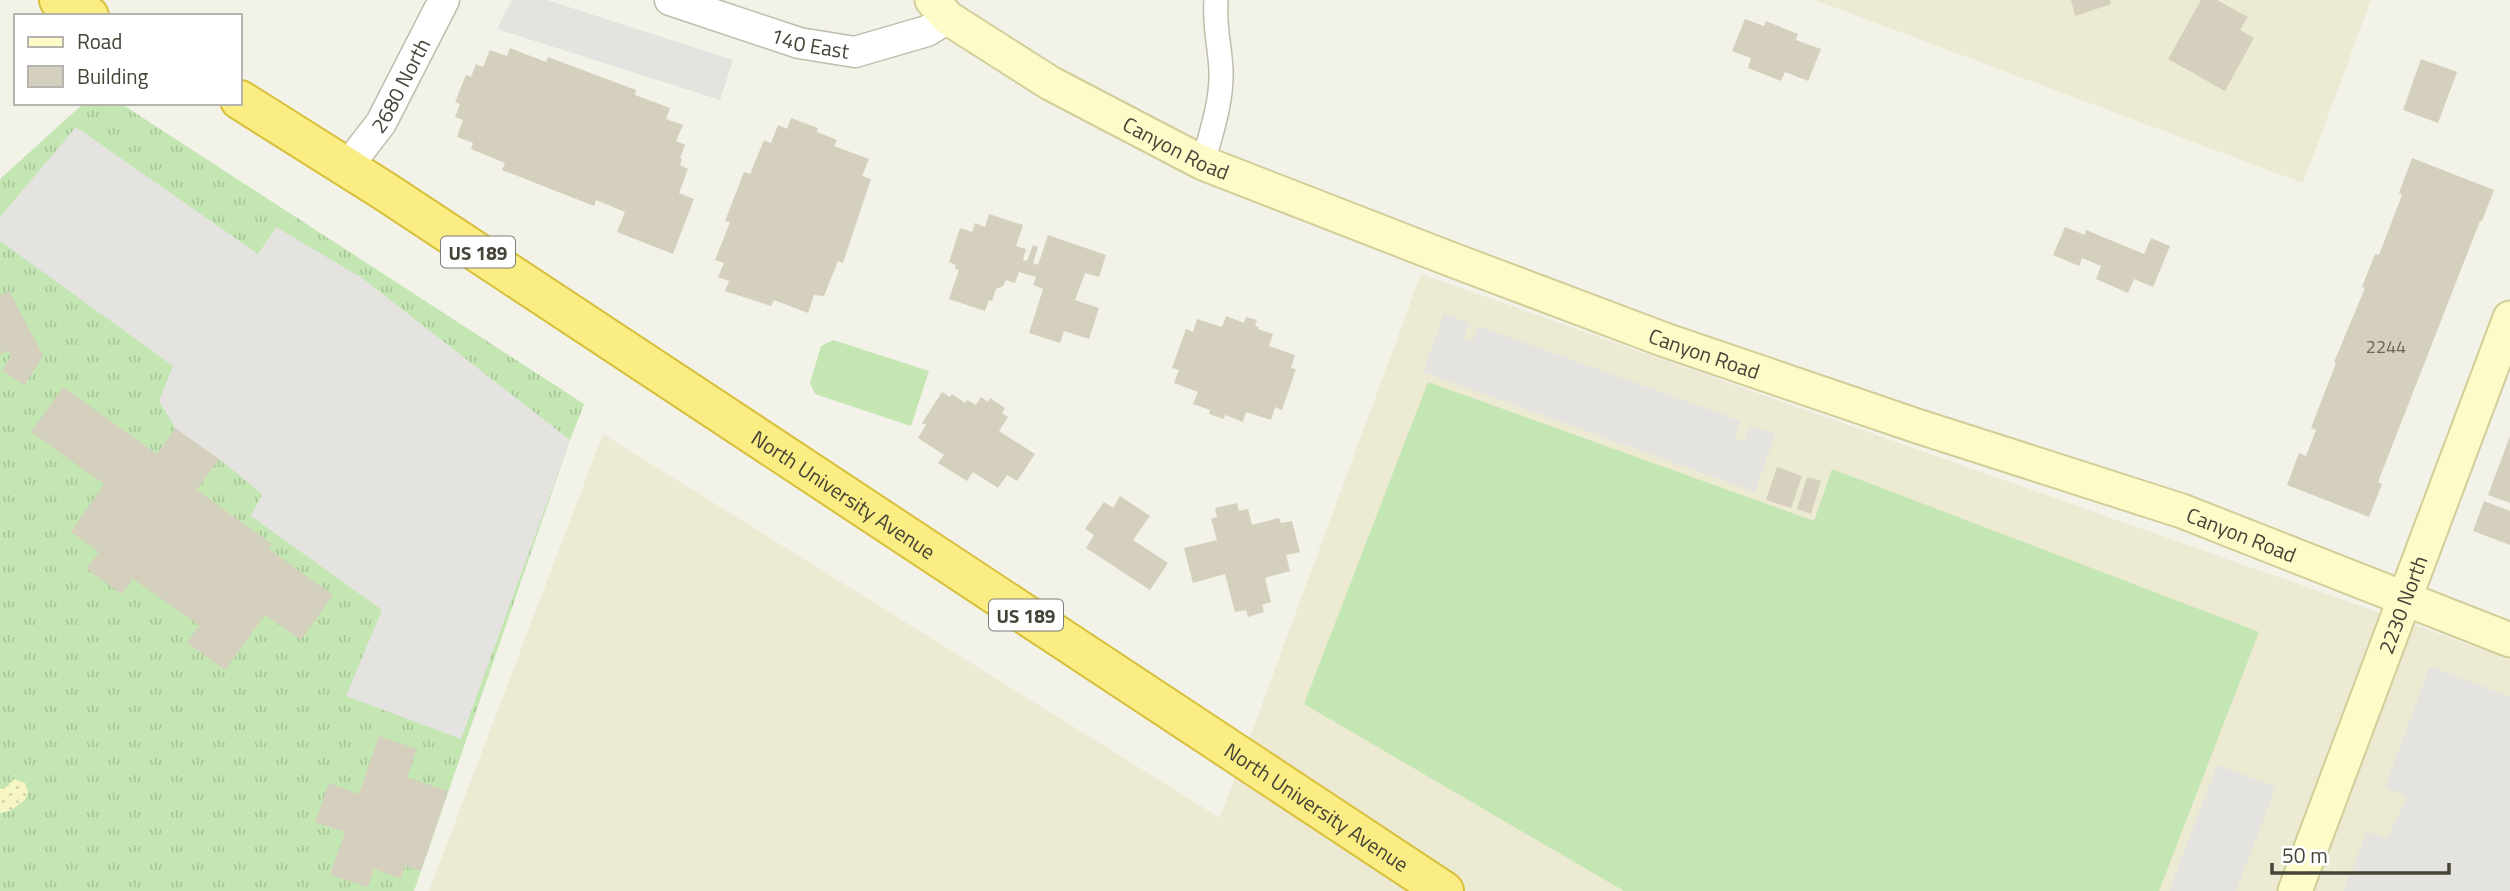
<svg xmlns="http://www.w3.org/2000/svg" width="2510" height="891" font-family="'Titillium Web',sans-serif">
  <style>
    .education { fill: #ecead2 }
    .grass { fill: url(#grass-tufts) }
    .sand { fill: url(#sand-dots) }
    .pitch { fill: #c4e6b2 }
    .parking { fill: #e4e3df }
    .building { fill: #d4d0bd }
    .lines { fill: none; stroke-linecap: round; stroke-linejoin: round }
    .minor-casing { stroke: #bebcaa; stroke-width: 26 }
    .tertiary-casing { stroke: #bebcaa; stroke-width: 33 }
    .secondary-casing { stroke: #d2ce99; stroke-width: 37 }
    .trunk-casing { stroke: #d8bf3c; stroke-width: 42 }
    .minor { stroke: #fff; stroke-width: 23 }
    .tertiary { stroke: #fff; stroke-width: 30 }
    .secondary { stroke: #fdfbc8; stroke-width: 33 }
    .trunk { stroke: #faed83; stroke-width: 38 }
    .labels { text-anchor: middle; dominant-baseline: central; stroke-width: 6; stroke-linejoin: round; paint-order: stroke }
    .number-label { font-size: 18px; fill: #6a6658 }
    .shield { fill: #fff; stroke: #7e7b73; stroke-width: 2 }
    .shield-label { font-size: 19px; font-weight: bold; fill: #464337 }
    .street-label { font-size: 21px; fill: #464337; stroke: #fff }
  </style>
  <defs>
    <pattern id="grass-tufts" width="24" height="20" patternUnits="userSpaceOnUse" patternTransform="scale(1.75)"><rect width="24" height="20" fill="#c4e6b2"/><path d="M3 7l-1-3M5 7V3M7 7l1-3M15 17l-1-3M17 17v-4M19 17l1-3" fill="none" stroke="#aac69a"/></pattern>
    <pattern id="sand-dots" width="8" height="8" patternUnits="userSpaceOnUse" patternTransform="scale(1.75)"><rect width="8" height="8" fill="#f6f6c5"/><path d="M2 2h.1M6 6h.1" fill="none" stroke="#d4d4aa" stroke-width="1.8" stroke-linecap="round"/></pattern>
  </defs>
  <rect width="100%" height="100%" fill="#f3f2e8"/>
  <!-- education -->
  <path class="education" d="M1815 0H2371L2303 183Z
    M1421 274 2510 659V891H429L603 434 1220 818Z"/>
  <!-- grass -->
  <path class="grass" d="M84 103H120L584 404 570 440 414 891H0V179Z"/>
  <!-- sand -->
  <path class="sand" d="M14 779 25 783 28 792 26 799 10 811 0 813V789L8 786Z"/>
  <!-- pitch -->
  <path class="pitch" d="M833 340 929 371 911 426 815 394 810 383 821 346Z
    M1428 382 1814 521 1832 469 2259 632 2159 891H1624L1304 704Z"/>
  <!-- parking -->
  <path class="parking" d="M512 0H547L733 60 720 100 497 29Z
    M76 127 258 254 276 227 362 278 570 440 461 739 346 696 382 610 251 516 262 494 219 459 178 432 159 401 173 366 0 241V217Z
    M1444 314 1469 323 1464 337 1468 342 1473 340 1478 326 1741 421 1735 436 1738 441 1745 439 1750 425 1775 434 1755 492 1423 372Z
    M2430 666 2510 697V891H2344L2367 831 2385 839 2388 837 2406 799 2405 795 2385 787Z
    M2217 765 2276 787 2236 891H2169Z"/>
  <!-- building -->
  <path class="building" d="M2071 0H2110L2111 4 2075 16Z
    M2201 0H2217L2248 17 2240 30 2254 38 2225 91 2168 59Z
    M1745 19 1764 26 1766 21 1798 34 1796 40 1821 49 1808 81 1785 72 1781 81 1748 68 1751 58 1732 51Z
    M510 48 546 62 548 57 636 90 635 95 670 108 666 119 683 125 676 141 685 145 680 158 682 159 680 165 688 169 679 193 694 199 673 254 617 232 625 212 596 200 594 206 502 170 505 163 471 149 473 143 457 137 463 120 455 117 460 104 455 102 466 75 471 77 476 64 483 67 490 50 507 56Z
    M2421 59 2457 72 2438 123 2403 110Z
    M791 118 818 128 817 132 837 140 834 146 869 159 862 176 871 179 843 263 838 261 824 296 814 295 808 313 774 300 771 306 725 291 729 281 718 277 724 263 715 260 730 222 725 221 744 172 750 174 764 140 771 143 778 125 787 129Z
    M2412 158 2494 190 2482 221H2480L2378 482 2382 484 2369 517 2287 485 2299 453 2306 456 2316 430 2311 428 2336 363 2334 362 2365 288 2362 287 2375 254 2379 255 2402 195 2399 193Z
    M989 214 1023 225 1016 246 1026 249 1023 260 1027 261 1033 245 1038 247 1033 263 1038 265 1048 235 1106 255 1099 277 1085 273 1075 300 1099 308 1089 339 1064 331 1060 343 1029 333 1043 289 1033 285 1036 277 1019 272 1015 283 1006 280 1003 286 996 289 992 301 989 300 985 311 949 299 959 270 955 269 956 265 949 262 960 228 972 232 975 223 985 227Z
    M2065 227 2085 235 2086 230 2144 254 2151 238 2170 246 2153 287 2134 279 2128 293 2096 279 2101 266 2082 258 2079 266 2053 255Z
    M9 291 43 355 25 385 2 371 11 355 8 350 0 355V295Z
    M1226 316 1244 323 1246 317 1257 320 1255 326 1259 327 1258 329 1273 334 1269 346 1295 355 1291 368 1296 369 1282 410 1275 407 1271 420 1246 412 1243 422 1225 415 1224 419 1209 414 1210 410 1193 404 1198 392 1174 383 1179 370 1172 368 1186 329 1193 332 1197 319 1222 327Z
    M63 387 157 454 175 428 219 459 197 490 272 544 269 549 333 595 301 640 265 615 225 670 187 643 199 625 133 579 122 594 86 569 99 552 71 532 104 484 31 432Z
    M942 392 950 397 952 394 965 403 967 400 976 405 981 397 988 402 990 398 1005 408 1002 413 1008 417 999 431 1035 454 1017 481 1007 475 998 488 973 472 967 481 938 463 944 455 918 438 926 425 922 423Z
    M2510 436V503L2488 495Z
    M1777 467 1802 476 1791 508 1766 500Z
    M1807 477 1821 481 1811 514 1797 509Z
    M1120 496 1150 516 1133 540 1168 563 1150 590 1086 548 1094 535 1085 529 1104 502 1113 508Z
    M2484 501 2510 511V545L2473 531Z
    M1237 503 1239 511 1248 509 1252 525 1279 518 1281 523 1292 521 1300 552 1286 555 1290 571 1265 578 1271 602 1262 605 1264 612 1248 617 1246 610 1235 612 1225 574 1193 583 1184 548 1217 540 1211 519 1217 517 1215 508Z
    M379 736 417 749 407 777 448 791 421 871 405 866 401 879 374 869 368 887 330 875 345 832 315 822 329 783 359 794Z"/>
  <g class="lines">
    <!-- minor casing -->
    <g class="minor-casing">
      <path id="minor" d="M1203 163C1211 133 1222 102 1221 71 1220 45 1214 28 1216 0"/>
    </g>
    <!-- tertiary casing -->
    <g class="tertiary-casing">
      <g id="tertiary">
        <path id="s1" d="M670 0 799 43 855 52 927 31 948 18"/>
        <path id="s2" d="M347 167 381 123 444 0"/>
      </g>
    </g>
    <!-- secondary casing -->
    <g class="secondary-casing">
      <g id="secondary">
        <path id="s3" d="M932 0 948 18 1050 83 1203 163 1450 259 1665 340 1917 426 2182 511 2510 640"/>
        <path id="s4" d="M2295 891 2510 318"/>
      </g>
    </g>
    <!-- trunk casing -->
    <g class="trunk-casing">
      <g id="trunk">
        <path d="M59 0 89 16"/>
        <path id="s5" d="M240 100 386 192 1444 891"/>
      </g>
    </g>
    <!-- minor -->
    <use href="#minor" class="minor"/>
    <!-- tertiary -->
    <use href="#tertiary" class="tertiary"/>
    <!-- secondary -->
    <use href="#secondary" class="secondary"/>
    <!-- trunk -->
    <use href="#trunk" class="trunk"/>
  </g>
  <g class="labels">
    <!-- number labels -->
    <g class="number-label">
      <text x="2386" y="346">2244</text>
    </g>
    <!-- shield labels -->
    <g class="shield">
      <rect x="441" y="236.5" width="74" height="31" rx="5"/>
      <rect x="989" y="599.5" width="74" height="31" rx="5"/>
    </g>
    <g class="shield-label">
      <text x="478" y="252">US 189</text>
      <text x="1026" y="615">US 189</text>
    </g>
    <!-- street labels -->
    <g class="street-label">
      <text stroke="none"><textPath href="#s1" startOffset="147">140 East</textPath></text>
      <text stroke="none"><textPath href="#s2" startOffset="98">2680 North</textPath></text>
      <text stroke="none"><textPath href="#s3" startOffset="287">Canyon Road</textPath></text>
      <text stroke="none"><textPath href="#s3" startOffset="854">Canyon Road</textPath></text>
      <text stroke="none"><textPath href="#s5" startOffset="721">North University Avenue</textPath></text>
      <text stroke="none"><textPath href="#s3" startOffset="1421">Canyon Road</textPath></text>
      <text stroke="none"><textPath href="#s4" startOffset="306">2230 North</textPath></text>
      <text stroke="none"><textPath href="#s5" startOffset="1288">North University Avenue</textPath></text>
    </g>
  </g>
  <!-- legend -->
  <rect x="14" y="14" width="228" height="91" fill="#ffffff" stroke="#b5b4af" stroke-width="2"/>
  <rect x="28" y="37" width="35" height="10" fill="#fdfbc8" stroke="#b5b4af" stroke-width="2"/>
  <text x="77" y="49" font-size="21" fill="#464337">Road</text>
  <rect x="28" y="66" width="35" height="21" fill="#d4d0bd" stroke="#b5b4af" stroke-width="2"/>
  <text x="77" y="84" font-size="21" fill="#464337">Building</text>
  <!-- scale -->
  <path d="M2272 863v10h177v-10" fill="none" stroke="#464337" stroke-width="3.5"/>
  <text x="2282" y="863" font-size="21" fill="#464337" stroke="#ffffff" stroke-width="5" paint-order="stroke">50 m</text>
</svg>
